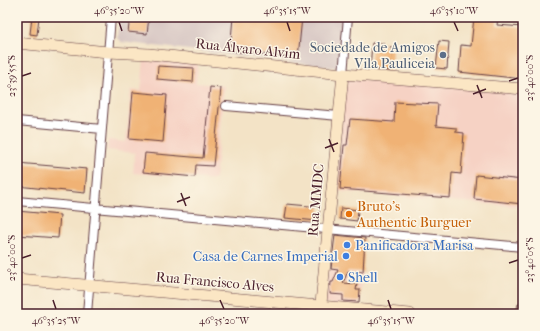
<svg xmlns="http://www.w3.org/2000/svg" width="540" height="331" font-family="'IM FELL French Canon',serif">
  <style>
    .built { fill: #f6d2c4 }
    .industrial { fill: #d1bfbe }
    .building { fill: #f0b274 }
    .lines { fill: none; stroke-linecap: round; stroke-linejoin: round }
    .street-casing { stroke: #633c42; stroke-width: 10 }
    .secondary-casing { stroke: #633c42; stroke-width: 12 }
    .street { stroke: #fff; stroke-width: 8 }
    .secondary { stroke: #fbe6c4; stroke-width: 11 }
    .ticks { fill: none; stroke: #4a1f2b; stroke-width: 1.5 }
    .service-dot { fill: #5c6f8a; stroke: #fcf5e5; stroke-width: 1.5 }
    .food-dot { fill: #e8710a; stroke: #fcf5e5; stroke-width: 1.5 }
    .shop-dot { fill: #3f7fe0; stroke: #fcf5e5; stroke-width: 1.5 }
    .labels { text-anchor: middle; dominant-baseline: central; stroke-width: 3; stroke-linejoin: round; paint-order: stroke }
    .service-label { font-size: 14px; fill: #4e5e75; stroke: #fcf5e5; text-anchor: end }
    .street-label { font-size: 14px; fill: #4a1f2b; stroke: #fcf5e5 }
    .food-label { font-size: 14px; fill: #c56008; stroke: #fcf5e5; text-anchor: start }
    .shop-label { font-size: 14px; fill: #366cbe; stroke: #fcf5e5; text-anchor: start }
    .neatline { fill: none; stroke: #4a1f2b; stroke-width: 1.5 }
    .ticks-label { font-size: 10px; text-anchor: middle; fill: #4a1f2b }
  </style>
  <rect width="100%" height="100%" fill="#fcf5e5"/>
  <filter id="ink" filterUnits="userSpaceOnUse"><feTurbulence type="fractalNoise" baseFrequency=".025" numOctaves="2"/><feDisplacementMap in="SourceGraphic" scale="8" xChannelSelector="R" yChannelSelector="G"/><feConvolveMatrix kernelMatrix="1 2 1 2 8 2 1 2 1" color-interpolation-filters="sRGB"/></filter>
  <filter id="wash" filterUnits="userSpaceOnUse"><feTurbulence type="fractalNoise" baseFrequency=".012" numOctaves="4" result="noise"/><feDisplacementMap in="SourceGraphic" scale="16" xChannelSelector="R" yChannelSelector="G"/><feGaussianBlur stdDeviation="0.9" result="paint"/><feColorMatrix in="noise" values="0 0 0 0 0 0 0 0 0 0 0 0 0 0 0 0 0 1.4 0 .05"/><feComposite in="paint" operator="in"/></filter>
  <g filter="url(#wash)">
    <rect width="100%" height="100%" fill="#f3e3c6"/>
    <!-- built -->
    <path class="built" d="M144 59 198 64 196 83 224 86 215 180 133 173 135 153 107 150 108 140 126 142 131 90 141 91Z
      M345 78 523 93V207L336 191Z
      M328 270 362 273 359 307 325 304Z"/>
    <!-- industrial -->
    <path class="industrial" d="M119 17H346L340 68 121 42 117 38Z"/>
    <g id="blocks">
      <!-- building -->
      <path class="building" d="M32 17H39L37 35 30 34Z
        M130 17H149L147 34 128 32Z
        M233 17H302L298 58 230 51Z
        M474 17H498L497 25 523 27V79L459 72 461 45 471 46Z
        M439 41 449 42 447 69 436 68Z
        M372 43H384V47L392 48 391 71 370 69Z
        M158 66 194 68 193 82 157 79Z
        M210 87 221 88 213 166 196 165 195 177 143 172 145 153 203 158Z
        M133 92 167 95 163 142 129 139Z
        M395 102 438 104 436 126 456 128V132L464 133 461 174 452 173 450 198 340 189 344 145H347L350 119 394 122Z
        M17 163 87 169 85 193 17 186Z
        M476 175 523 180V204L474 199Z
        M287 204 320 207 318 221 285 218Z
        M341 208 358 210 357 221 340 219Z
        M17 211 60 215 58 238 17 235Z
        M335 235 365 238 363 272 348 271 343 283 357 284 356 290H360L359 302 343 301V295L330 294 331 282H333L338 270 331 269Z
        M518 304 523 305V314L516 313Z"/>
    </g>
  </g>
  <g filter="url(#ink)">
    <use href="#blocks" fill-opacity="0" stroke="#633c42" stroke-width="1"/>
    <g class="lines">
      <!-- street casing -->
      <g class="street-casing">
        <path id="street" d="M343 74 348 17
          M226 106 339 116
          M17 121 102 129
          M17 201 523 247
          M87 314 111 17"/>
      </g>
      <!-- secondary casing -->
      <g class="secondary-casing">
        <path id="secondary" d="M17 43 108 52 149 54 343 74 523 89
          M17 279 410 314
          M320 314 343 74"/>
      </g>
      <!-- street -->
      <use href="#street" class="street"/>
      <!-- secondary -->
      <use href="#secondary" class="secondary"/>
    </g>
  </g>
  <!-- ticks -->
  <path class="ticks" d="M119 22 122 31M287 22 290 31M454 22 458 31M22 76 31 73M509 81 518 78M477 85 482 98M473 94 486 89M329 139 334 152M325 148 338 143M181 193 186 206M177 202 190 197M22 258 31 255M509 263 518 260M53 300 56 309M220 300 224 309M388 300 391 309"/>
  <!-- markers -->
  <circle class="service-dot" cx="443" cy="55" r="4"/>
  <circle class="food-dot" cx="349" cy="214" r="4"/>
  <g class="shop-dot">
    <circle cx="347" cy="245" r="4"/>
    <circle cx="346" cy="256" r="4"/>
    <circle cx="340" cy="277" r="4"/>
  </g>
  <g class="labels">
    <!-- service labels -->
    <g class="service-label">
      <text x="435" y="47">Sociedade de Amigos<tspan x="435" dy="16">Vila Pauliceia</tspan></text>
    </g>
    <!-- street labels -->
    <g class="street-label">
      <text transform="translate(248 49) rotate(6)">Rua Álvaro Alvim</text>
      <text transform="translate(316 200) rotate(-85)">Rua MMDC</text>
      <text transform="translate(215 282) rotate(5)">Rua Francisco Alves</text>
    </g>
    <!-- food labels -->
    <g class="food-label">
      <text x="357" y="206">Bruto's<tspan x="357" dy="16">Authentic Burguer</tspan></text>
    </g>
    <!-- shop labels -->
    <g class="shop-label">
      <text x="355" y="245">Panificadora Marisa</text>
      <text x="338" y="256" text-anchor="end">Casa de Carnes Imperial</text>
      <text x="348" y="277">Shell</text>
    </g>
  </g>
  <!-- margin -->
  <rect width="540" height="331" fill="none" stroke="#fcf5e5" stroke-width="44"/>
  <rect x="22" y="22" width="496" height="287" class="neatline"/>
  <g class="ticks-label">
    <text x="119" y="14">46°35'20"W</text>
    <text x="287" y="14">46°35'15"W</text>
    <text x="454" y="14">46°35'10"W</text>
    <text transform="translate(11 76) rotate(-90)" y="4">23°39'55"S</text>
    <text transform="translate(529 78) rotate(-90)" y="4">23°40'00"S</text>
    <text transform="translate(11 258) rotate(-90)" y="4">23°40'00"S</text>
    <text transform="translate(529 260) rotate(-90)" y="4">23°40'05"S</text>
    <text x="56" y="324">46°35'25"W</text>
    <text x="224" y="324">46°35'20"W</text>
    <text x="391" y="324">46°35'15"W</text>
  </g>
</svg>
